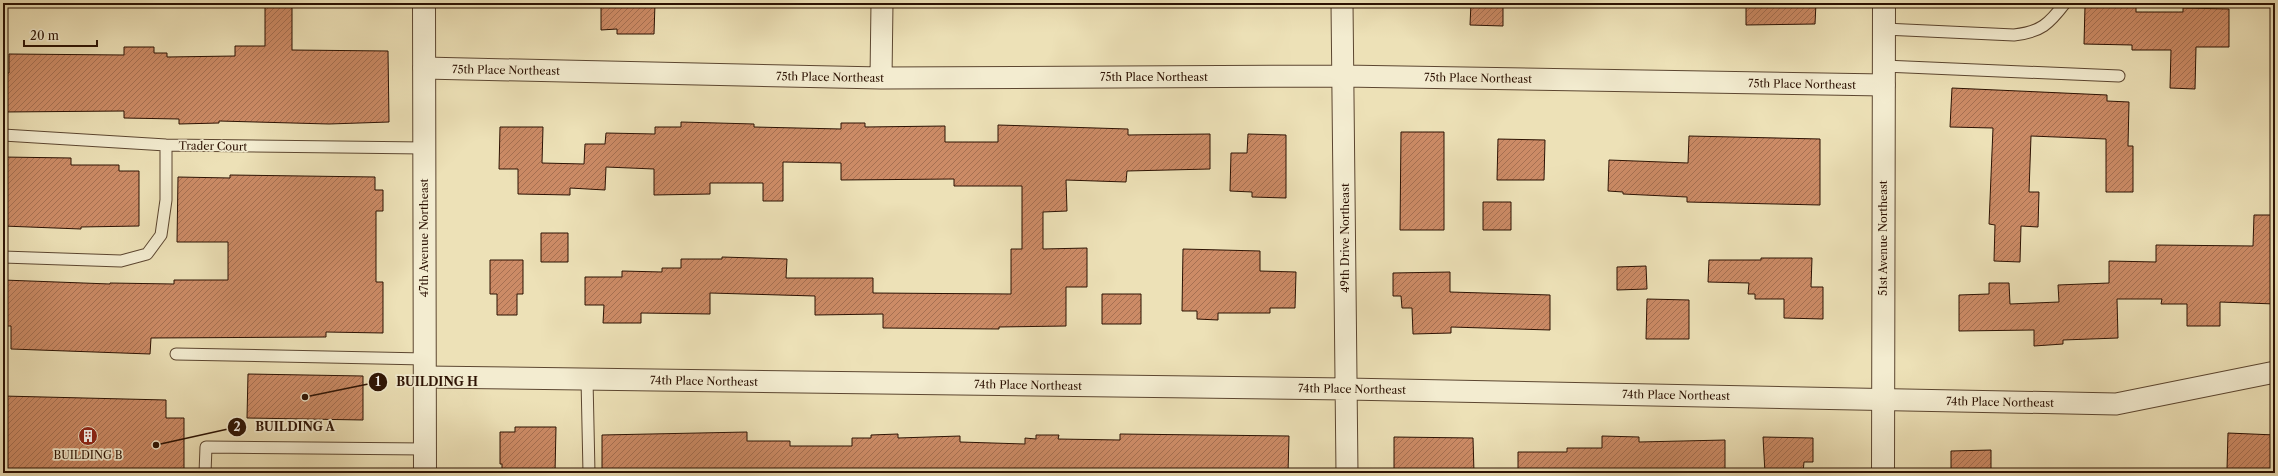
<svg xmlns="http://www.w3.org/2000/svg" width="2278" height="476" font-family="'Libre Caslon Text',serif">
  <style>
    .building { fill: url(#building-hatch); stroke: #2c1203 }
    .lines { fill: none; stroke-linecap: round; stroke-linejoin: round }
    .service-casing { stroke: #5c4630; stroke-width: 13 }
    .minor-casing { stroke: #5c4630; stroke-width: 23 }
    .tertiary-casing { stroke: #5c4630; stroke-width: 24 }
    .service { stroke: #f3ecd0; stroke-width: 11 }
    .minor { stroke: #f3ecd0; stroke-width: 21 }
    .tertiary { stroke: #f3ecd0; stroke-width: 22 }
    .labels { text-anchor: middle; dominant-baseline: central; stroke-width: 3.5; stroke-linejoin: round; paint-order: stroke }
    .street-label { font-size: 11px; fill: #2c1203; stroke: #f3ecd0 }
    .poi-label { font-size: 11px; fill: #2c1203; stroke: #f3ecd0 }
    .leader { fill: none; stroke: #2c1203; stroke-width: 1.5 }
    .callout-dot { fill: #2c1203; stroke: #f3ecd0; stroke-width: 1.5 }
    .mark-label { font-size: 12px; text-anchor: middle; font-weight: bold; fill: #fff }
    .callout-label { font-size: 12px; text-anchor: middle; font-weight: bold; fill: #2c1203; stroke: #f3ecd0; stroke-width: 3.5; stroke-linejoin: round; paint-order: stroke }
  </style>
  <defs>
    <pattern id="building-hatch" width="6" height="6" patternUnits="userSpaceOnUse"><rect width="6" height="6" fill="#cc8b66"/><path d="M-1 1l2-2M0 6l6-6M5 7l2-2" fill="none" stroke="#a67052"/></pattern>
  </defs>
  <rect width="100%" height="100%" fill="#ede1b7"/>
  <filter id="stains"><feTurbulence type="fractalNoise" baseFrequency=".005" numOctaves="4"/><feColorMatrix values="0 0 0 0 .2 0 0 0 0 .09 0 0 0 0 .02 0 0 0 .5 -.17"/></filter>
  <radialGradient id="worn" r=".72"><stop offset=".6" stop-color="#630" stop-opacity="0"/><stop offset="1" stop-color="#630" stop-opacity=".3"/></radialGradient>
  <!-- building -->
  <path class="building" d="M265 3H292V50L388 51 389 122 329 124 219 121V123L179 124V119L124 118V111L3 112V73H9V54L124 55V47H154V53H167V57L235 56V46H265Z
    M601 3H655L654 34H617V29L601 30Z
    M1471 3H1503V26L1470 25Z
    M1746 3H1816L1815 24 1746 25Z
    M2085 6H2136V12H2183V8L2229 9V47H2196L2195 89 2170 88 2171 50H2132V45L2084 44Z
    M1952 88 2107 95V101L2129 102 2128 146H2133V192H2106V139L2031 136 2029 192H2039L2038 227 2021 226 2020 262 1994 261 1995 225 1989 224 1993 128 1950 127Z
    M681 122 754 124V127L841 129V123H865V127L945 126V142H998V125L1128 129V135L1210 134V169L1127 171 1126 182 1066 180 1067 211 1043 212V249L1087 248V287H1066V326L999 327V329L883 328V314L815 315V296L710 293V314L641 313V323H603L604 305H585V277H622V271L662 272V268H681V259H722V257L787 259 786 278H873V293L1011 294V249H1022V186H954V179L841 180V163L783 162V201H763V183H710V194L654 195V169L606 167 605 190 570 188V195L518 194V169H499L500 127H543L542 163 584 164 585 144H605L606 133 655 134V127H681Z
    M1401 132H1444V230H1400Z
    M1248 134 1286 135V198L1252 197V192L1230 191 1231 153H1247Z
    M1689 136 1820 139V205L1687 202V197L1623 194V192L1608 191 1609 160 1688 163Z
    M1498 139 1545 140 1544 180H1497Z
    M3 157 71 158V165H119V171H139V226L81 227V229L3 226Z
    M230 175 375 177V190H383V211H376V282H383V333L326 332V337L151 338 150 354 11 349V326H3V280L110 284V283L174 284V280H228V242H177L178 177 230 178Z
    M1483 202H1511V230H1483Z
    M2254 215H2275V304L2220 302V326H2187V304H2161L2162 299H2117L2118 338 2063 340V344L2034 346V330L1959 331V295L1989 294V283H2009L2010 304 2059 302 2058 285 2109 283V261L2156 262V245L2253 246Z
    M541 233H568V262H541Z
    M1183 249 1260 251V271L1296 272 1295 308H1270V313H1218V320L1197 319V311H1182Z
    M1761 258H1812L1811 287H1823V319L1784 318V299H1755V294H1748L1749 283 1708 282 1709 260H1761Z
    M490 260H523V294H517V315H497V294H490Z
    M1646 266 1647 289 1617 290V267Z
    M1450 272V292L1550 295V330L1451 327V333L1413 334 1412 308H1402L1401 296H1393V273Z
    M1102 294H1141V324H1102Z
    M1647 299 1689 300V339H1646Z
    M248 374 363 376V420L247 418Z
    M3 396 166 400V418H184V473H3Z
    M515 427H556L555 473H502V464H500V432H515Z
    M747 432V441H790V446H852V438H871V435L898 434V438L960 436V442L1025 444V438L1036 439V435H1059L1058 439 1120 440V434L1289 436 1288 473H640V471H602V435Z
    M2228 433 2275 435V473H2247V469H2227Z
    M1602 436 1639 437V442L1725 440V473H1518V452H1567V448H1602Z
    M1394 437 1473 438 1474 473H1394Z
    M1763 437 1813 438V462H1804L1803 473H1765Z
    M1991 450V473H1951V451Z"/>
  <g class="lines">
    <!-- service casing -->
    <g class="service-casing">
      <path id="service" d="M1884 29 2014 35C2041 32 2049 24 2065 3
        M1884 66 2119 76
        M3 135 166 145 424 148
        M3 257 121 261 147 254 161 235 166 200V145
        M176 354 425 359
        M587 379 589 473
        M205 473 206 447 425 449"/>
    </g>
    <!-- minor casing -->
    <g class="minor-casing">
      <path id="minor" d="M1342 3 1347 473
        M424 68 881 78 1343 76 1884 85
        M881 78 882 3
        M425 377 1346 389 2116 404 2275 372"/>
    </g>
    <!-- tertiary casing -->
    <g class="tertiary-casing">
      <path id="tertiary" d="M424 3 425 473
        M1883 473 1884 3"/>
    </g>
    <!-- service -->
    <use href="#service" class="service"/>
    <!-- minor -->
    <use href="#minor" class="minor"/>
    <!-- tertiary -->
    <use href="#tertiary" class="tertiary"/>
  </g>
  <!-- icons -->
  <defs>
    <g id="building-disc" transform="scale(1)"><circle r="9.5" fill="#8f2418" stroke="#f3ecd0"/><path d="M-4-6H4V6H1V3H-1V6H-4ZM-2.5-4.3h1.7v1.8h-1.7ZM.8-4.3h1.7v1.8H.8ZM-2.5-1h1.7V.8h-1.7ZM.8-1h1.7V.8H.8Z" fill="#fff"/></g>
  </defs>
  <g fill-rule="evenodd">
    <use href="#building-disc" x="88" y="436"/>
  </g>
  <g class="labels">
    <!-- street labels -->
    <g class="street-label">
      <text transform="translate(506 70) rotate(1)">75th Place Northeast</text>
      <text transform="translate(830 77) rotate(1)">75th Place Northeast</text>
      <text x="1154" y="77">75th Place Northeast</text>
      <text transform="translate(1478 78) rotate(1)">75th Place Northeast</text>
      <text transform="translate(1802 84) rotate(1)">75th Place Northeast</text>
      <text transform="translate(213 146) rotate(1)">Trader Court</text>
      <text transform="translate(424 238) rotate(-90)">47th Avenue Northeast</text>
      <text transform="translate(1345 238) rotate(-90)">49th Drive Northeast</text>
      <text transform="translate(1883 238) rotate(-90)">51st Avenue Northeast</text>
      <text transform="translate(704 381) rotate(1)">74th Place Northeast</text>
      <text transform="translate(1028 385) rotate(1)">74th Place Northeast</text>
      <text transform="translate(1352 389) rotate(1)">74th Place Northeast</text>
      <text transform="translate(1676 395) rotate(1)">74th Place Northeast</text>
      <text transform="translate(2000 402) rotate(1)">74th Place Northeast</text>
    </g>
    <!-- poi labels -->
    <g class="poi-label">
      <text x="88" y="455">BUILDING B</text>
    </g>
  </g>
  <!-- callouts -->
  <path class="leader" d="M305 397L378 382M156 445L237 427"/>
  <g class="callout-dot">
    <circle cx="305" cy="397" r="4"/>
    <circle cx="156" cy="445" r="4"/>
    <circle cx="378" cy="382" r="10"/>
    <circle cx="237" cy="427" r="10"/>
  </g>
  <g class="mark-label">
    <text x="378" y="386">1</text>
    <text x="237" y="431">2</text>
  </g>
  <g class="callout-label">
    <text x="437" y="386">BUILDING H</text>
    <text x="295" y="431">BUILDING A</text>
  </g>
  <!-- margin -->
  <rect width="2278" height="476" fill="none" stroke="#ede1b7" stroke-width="16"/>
  <rect x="4" y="4" width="2270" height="468" fill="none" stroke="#2c1203" stroke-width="2"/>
  <rect x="8" y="8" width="2262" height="460" fill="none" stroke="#2c1203"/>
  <!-- scale -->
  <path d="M24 40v6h73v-6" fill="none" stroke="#2c1203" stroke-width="2"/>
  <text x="30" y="40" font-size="12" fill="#2c1203" stroke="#f3ecd0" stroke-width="3" paint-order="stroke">20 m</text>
  <rect width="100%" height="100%" filter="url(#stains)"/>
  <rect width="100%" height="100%" fill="url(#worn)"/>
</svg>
